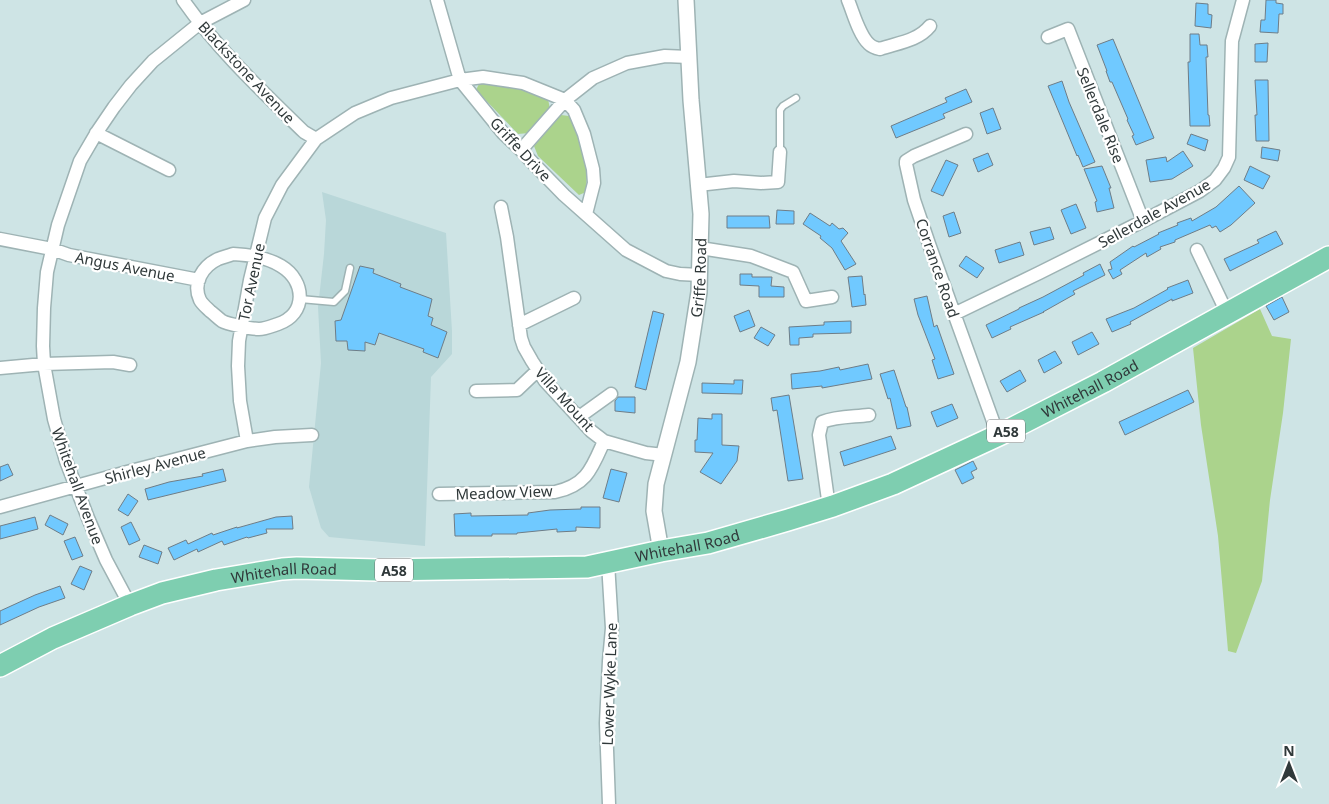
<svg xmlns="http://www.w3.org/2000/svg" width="1329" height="804" font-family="'Noto Sans',sans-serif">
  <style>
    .built { fill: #b9d7d9 }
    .green { fill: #abd38c }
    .building { fill: #70c9ff; stroke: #6e7d87 }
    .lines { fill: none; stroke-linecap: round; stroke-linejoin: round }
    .service-casing { stroke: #9eb3b4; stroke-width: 9 }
    .minor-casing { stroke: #9eb3b4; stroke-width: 15 }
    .tertiary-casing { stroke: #9eb3b4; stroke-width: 18 }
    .trunk-casing { stroke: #fff; stroke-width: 24 }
    .service { stroke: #fff; stroke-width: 6 }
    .minor { stroke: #fff; stroke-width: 12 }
    .tertiary { stroke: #fff; stroke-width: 15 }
    .trunk { stroke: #7eceb0; stroke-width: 21 }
    .labels { text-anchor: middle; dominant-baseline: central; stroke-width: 4.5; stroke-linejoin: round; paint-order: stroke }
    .shield { fill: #fff; stroke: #6e7475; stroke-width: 1 }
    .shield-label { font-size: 14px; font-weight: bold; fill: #30393a }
    .street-label { font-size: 15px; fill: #30393a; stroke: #fff }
  </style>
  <rect width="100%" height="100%" fill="#cee4e5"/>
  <!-- built -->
  <path class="built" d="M322 192 446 233 452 331V354L431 377 425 546 329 537 321 528 309 487 321 363 318 307 324 254 326 220Z"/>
  <!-- green -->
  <path class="green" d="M480 82 523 87 548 99 550 109 529 133 518 134 476 90Z
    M561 115 569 116 583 145 587 173 586 192 579 195 538 156 534 146Z
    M1260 309 1272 336 1291 339 1283 413 1270 500 1262 581 1236 653 1228 651 1218 536 1201 425 1193 348Z"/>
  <!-- building -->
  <path class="building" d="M1266 0H1276V3L1283 4V14H1279L1278 33 1260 32 1261 20H1265Z
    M1196 3 1208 4V14L1212 15 1211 28 1195 26Z
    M1190 34H1199L1200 45H1207L1208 57H1206L1208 115H1209L1210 126H1190L1188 62H1190Z
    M1113 39 1154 138 1136 145 1132 136 1134 135 1127 120 1128 119 1112 82H1110L1106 71H1107L1097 45Z
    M1268 43 1267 62H1255V44Z
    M1255 80H1268L1269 141H1256L1255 115H1257Z
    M1062 81 1069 102 1095 162 1083 167 1078 155 1077 156 1048 86Z
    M966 89 972 102 943 114 945 118 896 138 891 126 947 102 945 98Z
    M993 108 1001 129 987 134 980 113Z
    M1191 134 1208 140 1205 151 1187 144Z
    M1262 147 1280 150 1278 161 1261 158Z
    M1183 151 1193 166 1172 179 1150 182 1146 160 1166 157 1167 162Z
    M988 153 993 165 978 172 973 159Z
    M946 160 958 165 943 196 931 191Z
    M1102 166 1111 188H1109L1114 208 1097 212 1095 202 1097 201 1084 169Z
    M1250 166 1270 176 1263 189 1244 180Z
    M1239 186 1255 203 1231 225 1220 232 1216 226 1212 228 1210 225 1175 240V242L1160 247 1161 249 1147 257 1146 253 1120 270 1122 274 1113 279 1108 270 1112 269 1110 262 1133 246 1134 247 1159 234 1158 233 1178 225 1177 223 1191 218 1192 221 1216 207Z
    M1076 204 1086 228 1071 234 1061 210Z
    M777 210 794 211V224H776Z
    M954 212 961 233 949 237 943 216Z
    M810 213 830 226 832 223 839 229 843 228 848 233 841 241 856 264 845 270 832 248 820 238 821 236 803 224Z
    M727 216H769L770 228H727Z
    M1050 227 1054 239 1034 245 1030 232Z
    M1276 231 1283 244 1230 271 1224 259 1259 243 1257 240Z
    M1020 242 1024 255 999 263 995 250Z
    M966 256 984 268 977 278 959 266Z
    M1100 264 1105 275 1073 291 1075 294 1043 312H1044L1010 327 1011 329 992 338 986 325 1019 309V308L1043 297 1084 275 1083 273Z
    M360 266 374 269 373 273 401 284 400 287 432 299 428 316 433 318 431 325 447 332 438 358 423 352 424 349 379 333 375 345 365 342V351L348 350 347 341H336L335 321 341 320Z
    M740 274H752V277H772L771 286 784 287V297H759V286L740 285Z
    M862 276 864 295 865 294 866 305 852 307 848 277Z
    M1188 280 1193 293 1172 301V299L1130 322 1131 324 1112 332 1106 319 1134 308 1168 289 1167 288Z
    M927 296 934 327 937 325 954 374 938 379 932 360 935 359 918 315 914 299Z
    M1282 297 1289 312 1274 320 1266 306Z
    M749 310 755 326 740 332 734 316Z
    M653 311 664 314 646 390 635 387Z
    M851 321V333L813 334V337L799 338V345H790L789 327 824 325V322Z
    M761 327 775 335 768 346 754 338Z
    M1092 332 1099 344 1078 355 1072 342Z
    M1055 351 1062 363 1044 373 1038 360Z
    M868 364 872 379 822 388V386L792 389 791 374 820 371 839 367 840 370Z
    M894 370 906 407H907L911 426 897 429 890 398 888 399 880 374Z
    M1020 370 1026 381 1007 392 1000 381Z
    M734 380H743L742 394 702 393V383L734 384Z
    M1188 390 1194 402 1125 435 1119 422Z
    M789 395 803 479 788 481 777 410 773 411 771 398Z
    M618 397H635V413L615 411V401Z
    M952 404 958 418 937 427 931 412Z
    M712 414H722V445L739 446 737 461 721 484 700 472 713 453 695 452V440H697L698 418 712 419Z
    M891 436 896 449 844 466 840 452Z
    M973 461 977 469 971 472 974 478 962 484 955 470Z
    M8 464 13 475 0 481V467Z
    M223 469 226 481 148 500 145 489 169 482 203 476 202 474Z
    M611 469 627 473 619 502 603 498Z
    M128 494 138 501 128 516 118 510Z
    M581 507H600V528L576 527V531L557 532V529L517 533V534H492V536H455L454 514 471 513V516L528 515V513L550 510 581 509Z
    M50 515 68 524 63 535 45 525Z
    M292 516 293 529H266L267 533 248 538 247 537 224 545 222 541 198 552 197 549 174 560 168 548 186 540 188 544 212 533 213 535 237 527V528L276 517Z
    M35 517 38 529 0 539V526Z
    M131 522 140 540 129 545 121 527Z
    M75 537 83 556 72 560 64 541Z
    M144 545 162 552 158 564 139 557Z
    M80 566 92 571 84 590 71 584Z
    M60 586 65 598 39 607 0 625V611L35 595Z"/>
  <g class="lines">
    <!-- service casing -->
    <g class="service-casing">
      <path id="service" d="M780 152V110L783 106 796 98
        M300 299 334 302 345 291 350 268"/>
    </g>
    <!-- minor casing -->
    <g class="minor-casing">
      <path id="minor" d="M183 0C218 50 260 89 304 132L316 139
        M437 0 460 80 483 77 523 83 565 100 574 110 584 134 593 169 594 183 586 214
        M848 0C853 12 859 35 869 44 872 47 875 48 880 49 897 43 918 41 930 26
        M1048 37 1068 29 1143 221
        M96 133 169 170
        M966 134 914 156 906 161V164L914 200 929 244 998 435
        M521 150 565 100 593 78 627 63 665 56 689 57
        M698 185 734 181 761 183 778 182 780 152
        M501 207 507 237 521 338 524 347 532 361 545 381 591 431 604 441 646 453 664 455
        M0 239 52 249 69 255 199 280
        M700 248 751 256 793 272 806 301 832 297
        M1197 250 1227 313
        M233 254C250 255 266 257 281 266 306 281 307 314 278 324 272 326 265 329 259 329 252 329 227 324 222 321 218 318 214 314 210 311 207 308 202 304 200 300 192 283 203 266 218 259 223 257 228 256 233 254Z
        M954 314 1039 273 1143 221 1200 191 1215 180 1224 168 1229 157 1232 41 1243 0
        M519 325 574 298
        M0 368 44 364 113 362 130 365
        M476 391 517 390 538 370
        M579 417 611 394
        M247 441 240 401 238 366 239 341 250 280 265 218 282 185 316 139 355 113 391 98 460 80 503 133 521 150 529 159 564 195 626 250 666 271 680 274 700 275
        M439 494 555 492C587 485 592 468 604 441
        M0 507 127 472 247 441 275 437 312 435
        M829 507 819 435 822 422C837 416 853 417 869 415
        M608 563 612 628 609 661 606 723 609 804
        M130 605 106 560 88 518 66 461 54 419 44 364 43 346 44 308 47 272 58 225 80 161 97 132 114 107 131 85 153 61 200 23 244 0"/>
    </g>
    <!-- tertiary casing -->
    <g class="tertiary-casing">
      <g id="tertiary">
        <path id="s1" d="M661 551 654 511 656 484 688 362 699 292 701 214 691 100 686 0"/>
      </g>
    </g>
    <!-- trunk casing -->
    <g class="trunk-casing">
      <g id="trunk">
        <path id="s2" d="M0 666 53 638 130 605 162 593 216 580 282 569 297 568 378 570 587 567 661 551 708 543 788 520 833 506 893 484 1003 433 1103 382 1329 257"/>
      </g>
    </g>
    <!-- service -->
    <use href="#service" class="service"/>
    <!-- minor -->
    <use href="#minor" class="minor"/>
    <!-- tertiary -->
    <use href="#tertiary" class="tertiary"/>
    <!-- trunk -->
    <use href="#trunk" class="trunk"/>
  </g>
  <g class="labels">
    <!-- shield labels -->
    <g class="shield">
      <rect x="987" y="419.5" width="38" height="23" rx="4"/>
      <rect x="375" y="558.5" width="38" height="23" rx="4"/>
    </g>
    <g class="shield-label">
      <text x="1006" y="431">A58</text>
      <text x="394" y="570">A58</text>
    </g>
    <!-- street labels -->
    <g class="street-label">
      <text transform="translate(247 72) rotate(47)">Blackstone Avenue</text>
      <text transform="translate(1101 115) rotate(68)">Sellerdale Rise</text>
      <text transform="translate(521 149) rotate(47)">Griffe Drive</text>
      <text transform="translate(1154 213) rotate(-29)">Sellerdale Avenue</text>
      <text transform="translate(125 266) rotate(11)">Angus Avenue</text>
      <text transform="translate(938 268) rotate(71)">Corrance Road</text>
      <text stroke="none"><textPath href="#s1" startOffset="279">Griffe Road</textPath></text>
      <text transform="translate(251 282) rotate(-78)">Tor Avenue</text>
      <text stroke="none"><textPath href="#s2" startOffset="1142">Whitehall Road</textPath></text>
      <text transform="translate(565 399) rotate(48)">Villa Mount</text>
      <text transform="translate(155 465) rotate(-15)">Shirley Avenue</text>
      <text transform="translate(78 486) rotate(70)">Whitehall Avenue</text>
      <text transform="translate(504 492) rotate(-2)">Meadow View</text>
      <text stroke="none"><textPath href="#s2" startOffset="708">Whitehall Road</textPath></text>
      <text stroke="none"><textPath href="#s2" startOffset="302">Whitehall Road</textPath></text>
      <text transform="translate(609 684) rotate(-88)">Lower Wyke Lane</text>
    </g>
  </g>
  <!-- north arrow -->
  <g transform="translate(1289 764)" stroke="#ffffff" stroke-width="4" paint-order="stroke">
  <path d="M0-4L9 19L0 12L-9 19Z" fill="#30393a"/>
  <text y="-8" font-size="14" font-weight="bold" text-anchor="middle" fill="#30393a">N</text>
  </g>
</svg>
